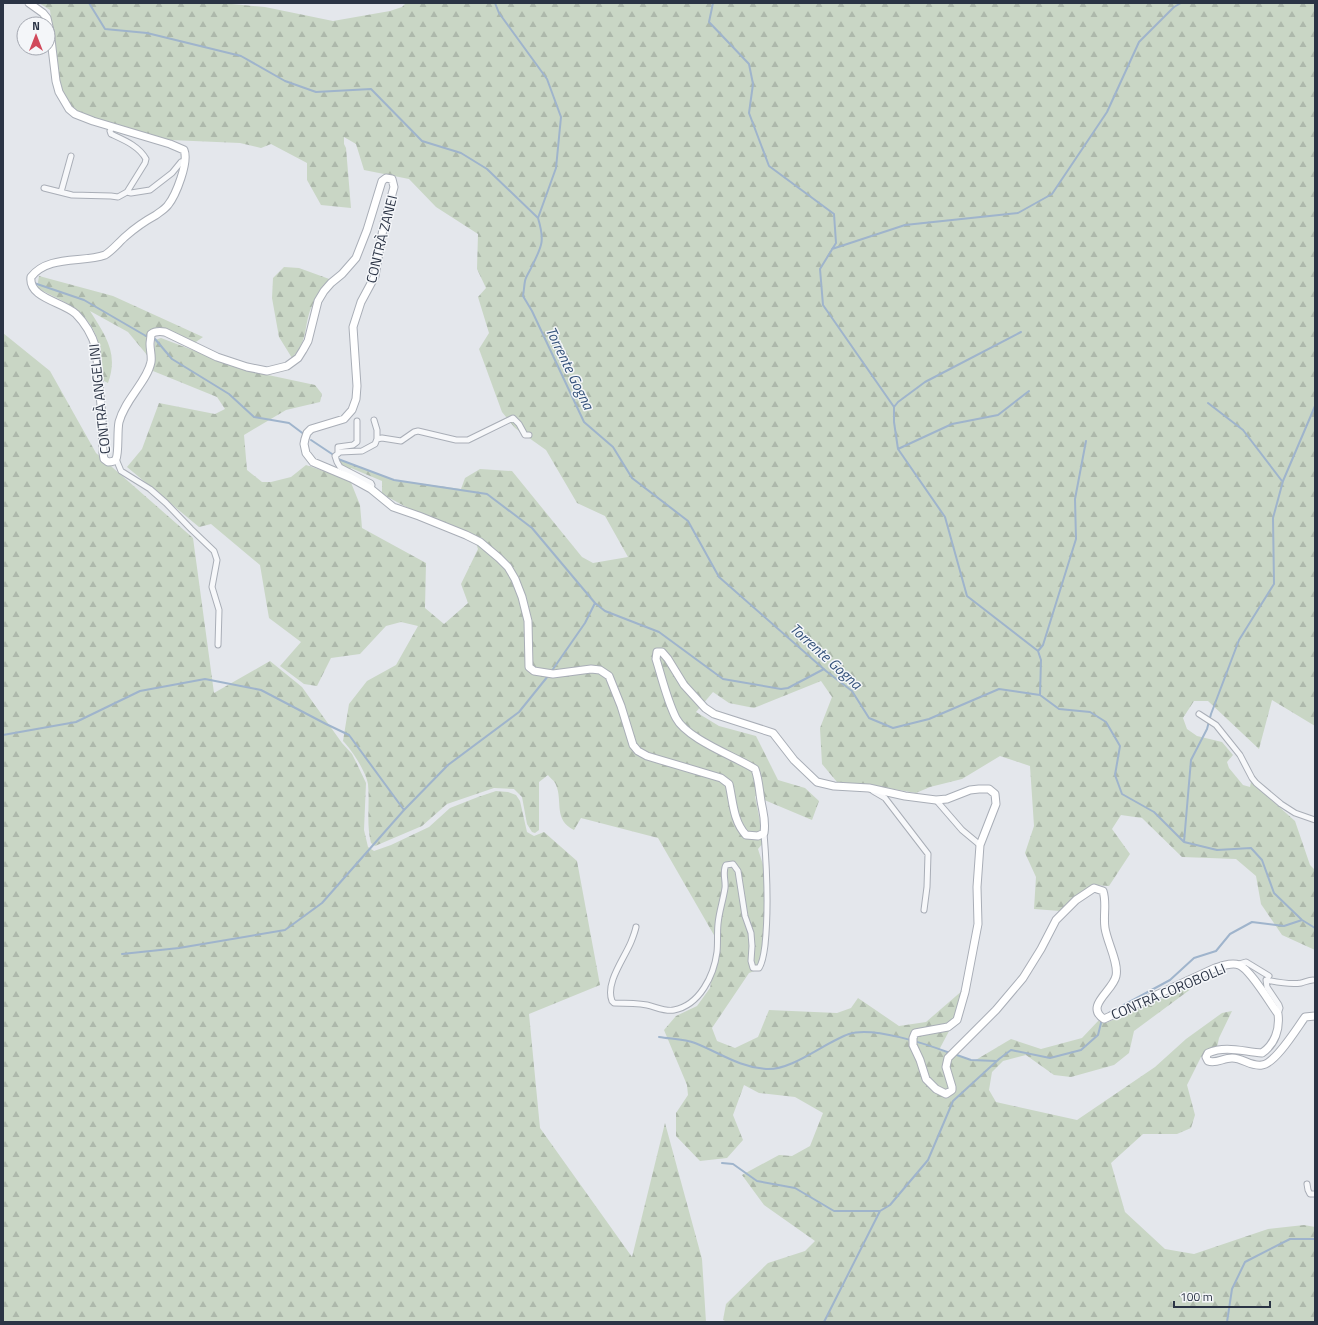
<svg xmlns="http://www.w3.org/2000/svg" width="1318" height="1325" font-family="'Titillium Web',sans-serif">
  <style>
    .forest { fill: url(#forest-firs) }
    .lines { fill: none; stroke-linecap: round; stroke-linejoin: round }
    .stream { stroke: #9fb4cc; stroke-width: 2 }
    .street-casing { stroke: #a9aeb7; stroke-width: 7 }
    .secondary-casing { stroke: #a9aeb7; stroke-width: 9 }
    .street { stroke: #f7f8fa; stroke-width: 5 }
    .secondary { stroke: #fff; stroke-width: 7 }
    .labels { text-anchor: middle; dominant-baseline: central; stroke-width: 3; stroke-linejoin: round; paint-order: stroke }
    .street-label { font-size: 14px; fill: #2b3445; stroke: #f4f6f9 }
    .water-label { font-size: 15px; font-style: italic; fill: #34527a; stroke: #f4f6f9 }
  </style>
  <defs>
    <pattern id="forest-firs" width="22" height="20" patternUnits="userSpaceOnUse"><rect width="22" height="20" fill="#c9d6c5"/><path d="M5 1l3.5 6h-7zM16 11l3.5 6h-7z" fill="#adb8ab"/></pattern>
  </defs>
  <rect width="100%" height="100%" fill="#e4e7ec"/>
  <!-- forest -->
  <path class="forest" d="M39 3H221L265 7 333 21 390 11 402 7 406 3H1315V726L1272 700 1259 749 1208 701H1194L1183 718 1187 729 1197 736 1222 742 1233 755 1227 762 1229 768 1243 785 1250 787 1251 782 1295 821 1310 865 1315 870V950L1282 935 1261 904 1256 876 1236 859 1182 857 1142 818 1121 815 1112 829 1130 854 1109 886 1094 885 1060 911 1034 909 1036 877 1025 853 1034 826 1030 766 1000 756 962 779 930 787 916 793 871 785 837 782 822 764 820 728 832 697 821 681 754 708 729 703 713 692 696 712 719 726 756 736 778 780 805 788 819 801 812 820 755 796 764 842 758 849 764 868 766 921 760 969 749 973 712 1028 717 1041 735 1048 758 1037 769 1010 837 1013 851 1008 858 998 899 1026 926 1022 963 990 957 1016 939 1050 974 1061 1011 1039 1041 1049 1082 1038 1099 1020 1106 1023 1203 980 1134 1031 1129 1053 1114 1065 1071 1077 1054 1075 1026 1055 1003 1061 992 1072 989 1090 996 1102 1077 1120 1155 1067 1186 1039 1222 1013 1232 1011 1219 1038 1217 1047 1201 1057 1187 1085 1195 1115 1191 1128 1177 1134H1143L1111 1163 1125 1212 1165 1249 1194 1254 1268 1229 1304 1225 1315 1227V1322H727L723 1320 726 1304 768 1263 805 1251 815 1241 764 1205 742 1175 779 1155 792 1156 810 1146 823 1113 795 1097 759 1093 744 1085 733 1115 743 1140 727 1158 700 1161 676 1136V1113L688 1095 687 1085 664 1030 676 1016 697 1006 710 988 718 942 658 838 581 818 574 830C553 820 563 801 556 785 555 781 550 778 548 775L539 782V830L535 833 532 832 527 824 522 797 514 789 494 788 447 804 422 826 375 846 371 843C366 823 370 804 368 784 366 772 352 750 343 741L349 704 367 681 396 665 418 626 401 622 386 626 360 654 331 658 317 686 304 684 280 666 301 642 269 618 260 565 211 524 199 527 127 467 142 449 159 403 215 414 225 409 217 397 153 371 155 340 161 338 245 370 315 385 322 394 320 402 286 410 244 435 247 470 262 482H271L291 477 306 465 350 480 360 505 362 528 426 563 425 608 444 624 468 603 461 584 478 549 473 534 410 509 382 494V481L351 468V476L336 459H340L351 464 394 480 461 489 465 478 480 469 512 471 582 557 593 563 628 557 605 516 577 503 546 450 515 428 502 412 479 349 489 333 478 297 486 288 477 269 478 234 436 207 409 179 364 170 356 144 344 137V144L346 148 351 208 321 205 307 180V163L271 144 261 148 240 143 170 140 86 116 72 109 64 97 58 81 50 10Z
    M284 267 299 268 332 280C325 289 316 297 311 308 303 329 309 339 292 358L279 337 272 298 273 278Z
    M39 276 113 296 203 337 193 344 158 330H149L147 355 128 332 90 311C105 335 119 353 108 383L102 380C102 350 99 324 71 306 61 299 48 294 37 288Z
    M3 333 50 371 96 453 193 538 214 693 270 661 302 687 342 743 352 754 358 766 366 783 364 830 368 847 374 851 391 845 429 827 450 808 478 797 496 791 508 792 516 795 520 801 527 832 534 836 544 832 577 861 600 985 529 1014 540 1128 632 1257 665 1123 702 1259 706 1322H3Z"/>
  <g class="lines">
    <!-- stream -->
    <path class="stream" d="M89 3 105 29 147 33 241 56 285 81 316 92 371 89 422 141 461 153 487 169 538 218
      M495 3 499 13 547 79 561 117 556 168 538 218
      M713 3 709 22 749 64 753 84 749 113 769 166 834 214 836 243 820 269 823 305 894 407V422L898 449 945 517 967 596 1038 651 1041 660 1040 695
      M538 218C545 241 542 246 532 266 530 271 526 276 525 281 524 286 524 291 523 296L532 311 584 422 613 447 632 478 688 521 719 577 826 671 852 691 869 718 893 728 929 719 999 689 1040 695 1059 709 1090 712 1106 722 1120 746 1115 775 1122 794 1154 812 1184 842 1217 850 1251 848 1262 860 1274 893 1302 920 1315 928
      M832 249 905 225 1018 213 1052 194 1107 112 1139 42 1174 7 1181 3
      M34 283 84 300 146 336
      M155 339 172 359 229 394 254 417 289 423 305 435
      M1208 403 1243 430 1282 481
      M894 407 898 402 925 382 1021 332
      M311 440 335 456
      M898 449 952 424 998 415 1029 391
      M338 459 394 480 487 494 532 528 595 603 605 611 659 632 723 679 781 689 788 688 824 669
      M1038 651 1043 645 1076 539 1075 499 1086 441
      M551 672 585 623 595 603
      M3 735 76 722 140 691 205 679 261 690 326 724 349 735 404 810
      M1184 842 1191 760 1207 729 1211 714 1239 640 1274 584 1273 518 1283 481 1315 406
      M122 954 179 948 285 930 322 903 404 810 448 765 519 712 548 676
      M1109 1013 1170 980 1194 958 1216 951 1230 934 1252 922 1284 926 1302 920
      M659 1037C671 1039 685 1039 695 1043 720 1053 739 1067 766 1069 792 1071 825 1042 849 1034 873 1026 926 1044 950 1053
      M954 1054 971 1060 996 1061
      M722 1163 733 1164 757 1181 795 1188 834 1211H880L890 1205 928 1160 953 1101 999 1059 1011 1050 1050 1058 1081 1050 1098 1035 1102 1019
      M824 1322 880 1211
      M1227 1322 1232 1289 1245 1262 1290 1239H1315"/>
    <!-- street casing -->
    <g class="street-casing">
      <path id="street" d="M44 188 72 195 111 196 118 197 127 192 145 163 146 159C139 146 124 140 111 134L110 131 112 127
        M61 192 71 156
        M127 192 131 193 150 190 172 173 181 162 185 161
        M377 439 382 438 401 441 414 432 418 431 456 440H468L513 418 519 424 525 435H529
        M338 453V447L353 445 357 442V421
        M116 459 121 471 150 489 166 503 191 529 214 551 217 560 212 587 219 610 218 645
        M371 489 372 485 371 483 340 467 337 462 335 456 340 452 362 451 375 444 377 439V430L374 420
        M1199 714 1216 725 1240 755 1252 778 1256 783 1281 804 1295 813 1315 820
        M873 791 885 798 928 854 927 887 924 910
        M936 800 962 830 980 845
        M636 927C635 932 633 937 631 942 624 959 605 983 612 1001L614 1003C625 1003 636 1003 647 1005 656 1007 666 1012 674 1010 700 1005 714 975 717 952 718 943 717 934 718 924 719 912 723 901 725 888 726 881 722 871 726 865L733 864 738 871 745 916 751 933 752 946 751 961 753 968H759C763 962 764 953 765 945 769 907 767 870 764 833
        M1239 964 1246 962 1269 976
        M1278 1014 1280 1008 1279 1005 1267 987 1266 980C1276 982 1290 985 1301 983 1305 982 1309 980 1313 980
        M1307 1184 1308 1190 1310 1194H1315"/>
    </g>
    <!-- secondary casing -->
    <g class="secondary-casing">
      <path id="secondary" d="M29 3 43 13 47 18 50 31 56 81 59 92 69 109 75 114 93 121 170 144 184 150C189 162 176 195 168 205 165 209 160 212 156 215 145 221 135 228 126 236 119 242 113 250 105 255 82 263 48 255 31 277 28 298 63 302 76 314 86 324 92 335 96 348L102 417 103 453 104 459 108 462C111 462 114 462 116 459 119 453 117 431 119 422 125 399 147 382 151 362 152 356 150 350 150 344 150 341 151 338 151 334 155 331 159 331 165 332L217 357 247 367 267 371 287 366 298 358 303 350 308 341 318 301 324 291 331 283 342 274 356 258 367 230 382 181 386 178 392 179 394 187 384 223 375 276 361 302 353 327 357 386 356 399 352 410 344 419 311 429 307 433 305 439 304 444 306 453 313 462 351 478 371 489 393 507 419 516 466 535 480 542 499 558 508 567 515 579 522 597 528 621 529 667 534 671 553 674 591 669 600 670 609 676 621 706 633 745 638 751 647 756 721 778 729 784C733 801 733 821 746 835L758 836 764 833C766 820 763 813 761 801 759 789 759 780 755 769 734 756 687 739 676 718 667 700 662 678 656 659L657 652H662L668 659 684 685 705 708 714 714 773 733 794 760 817 782 834 786 869 788 905 796 936 800 947 799 970 790 979 789H989L995 794 996 804 980 845 977 887 978 924 965 992 957 1020 948 1027 915 1033 913 1038V1045L920 1060 926 1079 936 1089 946 1094 952 1090V1087L946 1067 948 1058 996 1010 1023 978 1041 949 1056 920 1076 900 1094 888 1103 891C1107 903 1103 915 1105 928 1107 942 1119 963 1116 976 1113 991 1084 1006 1104 1019L1215 968C1222 966 1232 962 1239 965 1250 969 1270 1003 1278 1014 1280 1029 1275 1044 1262 1053 1244 1052 1226 1045 1208 1053L1206 1057 1208 1061C1216 1064 1223 1058 1232 1058 1243 1058 1251 1067 1262 1065 1275 1064 1297 1028 1305 1017L1315 1016"/>
    </g>
    <!-- street -->
    <use href="#street" class="street"/>
    <!-- secondary -->
    <use href="#secondary" class="secondary"/>
  </g>
  <g class="labels">
    <!-- street labels -->
    <g class="street-label">
      <text transform="translate(381 239) rotate(-76)">CONTRÀ ZANEI</text>
      <text transform="translate(99 399) rotate(-96)">CONTRÀ ANGELINI</text>
      <text transform="translate(1168 991) rotate(-23)">CONTRÀ COROBOLLI</text>
    </g>
    <!-- water labels -->
    <g class="water-label">
      <text transform="translate(570 368) rotate(64)">Torrente Gogna</text>
      <text transform="translate(826 656) rotate(42)">Torrente Gogna</text>
    </g>
  </g>
  <!-- border -->
  <rect width="1318" height="1325" fill="none" stroke="#2b3445" stroke-width="8"/>
  <!-- north arrow -->
  <g transform="translate(36 36)"><circle r="19" fill="#f4f6f9" stroke="#a4a8b1"/>
  <path d="M0-3L7 15L0 10L-7 15Z" fill="#d1495b"/>
  <text y="-6" font-size="11" font-weight="bold" text-anchor="middle" fill="#2b3445">N</text>
  </g>
  <!-- scale -->
  <path d="M1174 1301v6h96v-6" fill="none" stroke="#2b3445" stroke-width="2"/>
  <text x="1180" y="1301" font-size="12" fill="#2b3445" stroke="#f4f6f9" stroke-width="3" paint-order="stroke">100 m</text>
</svg>
